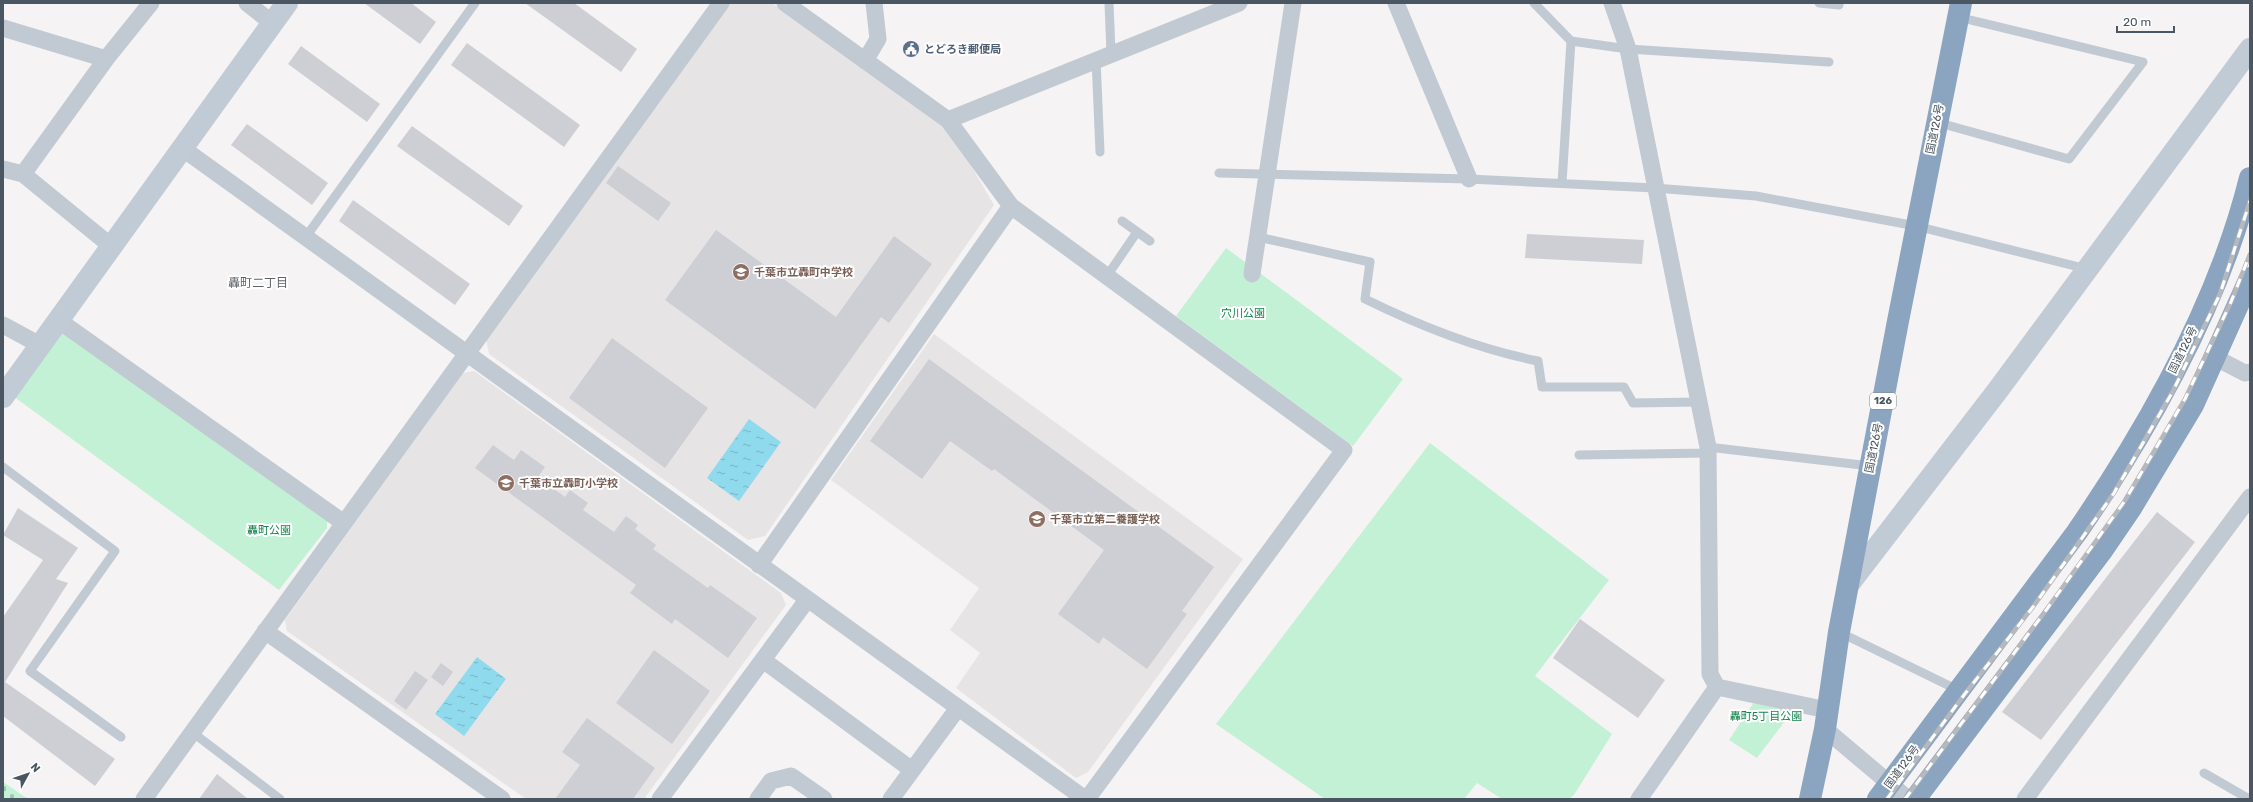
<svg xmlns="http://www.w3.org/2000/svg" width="2253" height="802" font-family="Rubik,'Noto Sans JP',sans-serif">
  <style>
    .education { fill: #e6e4e5 }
    .cemetery { fill: url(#cemetery-stones) }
    .park { fill: #c3f1d5 }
    .water { fill: url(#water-ripples) }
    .building { fill: #cdcfd5 }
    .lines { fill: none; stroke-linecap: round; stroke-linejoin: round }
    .lane { stroke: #c1cad2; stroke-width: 9 }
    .street { stroke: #c1cad2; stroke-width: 17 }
    .secondary { stroke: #c1cbd6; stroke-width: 22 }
    .highway { stroke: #8ba5c1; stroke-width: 22 }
    .rail-casing { stroke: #b5b8bd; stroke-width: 4.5 }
    .rail { stroke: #fff; stroke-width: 3; stroke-dasharray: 9; stroke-linecap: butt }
    .labels { text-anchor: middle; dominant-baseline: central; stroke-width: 4; stroke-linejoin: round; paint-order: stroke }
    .shield { fill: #fff; stroke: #808990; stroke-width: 1 }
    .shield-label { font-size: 10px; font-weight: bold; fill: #4a5661 }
    .service-label { font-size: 11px; font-weight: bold; fill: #4e5e75; stroke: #fff; text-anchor: start }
    .street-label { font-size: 11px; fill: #4a5661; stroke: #fff }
    .education-label { font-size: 11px; font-weight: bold; fill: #785e54; stroke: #fff; text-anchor: start }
    .park-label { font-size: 11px; fill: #17864f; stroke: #fff }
    .neighbourhood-label { font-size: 12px; fill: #5f6368; stroke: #fff }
  </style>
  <defs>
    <pattern id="cemetery-stones" width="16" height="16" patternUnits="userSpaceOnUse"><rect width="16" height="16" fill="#c3f1d5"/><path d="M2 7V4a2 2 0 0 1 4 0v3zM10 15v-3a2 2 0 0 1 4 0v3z" fill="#a0c6b0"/></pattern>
    <pattern id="water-ripples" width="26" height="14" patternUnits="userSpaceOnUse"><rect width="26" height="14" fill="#90daee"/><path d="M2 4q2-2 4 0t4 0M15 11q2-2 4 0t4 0" fill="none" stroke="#78b4c4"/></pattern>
  </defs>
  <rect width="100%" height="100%" fill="#f5f3f3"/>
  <!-- education -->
  <path class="education" d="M728 3H772L950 130 994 205 765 536 748 540 489 354 486 339Z
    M934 334 1243 559 1088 772 1076 778 956 688 980 653 950 630 979 588 831 480Z
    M474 371 781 593 786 605 644 799H526L287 631 285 620 463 373Z"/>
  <!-- cemetery -->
  <path class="cemetery" d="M3 782 28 799H3Z"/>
  <!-- park -->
  <path class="park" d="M1226 248 1403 379 1353 446 1176 316Z
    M66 330 327 518V528L279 590 13 396 59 331Z
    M1430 443 1609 580 1535 676 1612 734 1574 795 1569 799H1502L1477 783 1464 799H1325L1216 724Z
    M1760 693 1797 705 1757 758 1729 740Z"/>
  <!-- water -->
  <path class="water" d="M749 419 781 442 739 501 707 478Z
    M477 657 506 679 464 736 435 714Z"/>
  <!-- building -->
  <path class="building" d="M364 3H411L436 22 420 44Z
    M525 3H574L637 49 621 72Z
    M467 43 580 125 564 147 451 65Z
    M301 46 380 104 367 122 288 64Z
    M247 124 328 183 312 205 231 145Z
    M412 126 523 206 509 226 397 146Z
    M618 166 671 203 658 221 606 183Z
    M353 200 470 284 455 305 339 221Z
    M716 230 836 317 894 236 932 264 889 323 881 317 815 409 665 300Z
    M1527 234 1644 240 1642 264 1525 258Z
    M612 338 708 408 665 468 569 398Z
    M929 359 1214 567 1182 611 1187 614 1147 669 1103 637 1099 644 1058 614 1104 550 994 469 992 471 950 441 922 479 870 441Z
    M493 445 514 460 521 450 545 467 538 477 565 497 570 490 588 503 583 510 614 532 626 516 638 525 635 529 656 545 653 549 708 588 710 585 757 618 728 658 675 619 672 624 630 593 636 585 475 468Z
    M18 508 78 548 56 579 68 583 5 682 115 759 95 786 3 716V617L43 560 3 535Z
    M2157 512 2195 542 2041 740 2002 712Z
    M1580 619 1665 680 1638 718 1553 658Z
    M654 650 710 691 672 744 616 703Z
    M441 663 453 672 443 686 431 677Z
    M415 671 428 680 406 710 394 701Z
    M587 718 655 768 633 799H555L580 765 562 752Z
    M217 774 248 799H199Z"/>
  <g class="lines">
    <!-- lane -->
    <path class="lane" d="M1109 3 1111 53
      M1534 3 1571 41 1562 183
      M1819 3 1839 5V3
      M1571 41 1628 49 1829 62
      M1096 59 1100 152
      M1936 122 2069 159 2143 62 1958 17
      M1219 173 1469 179 1655 188 1756 196 1916 226 2087 269
      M1122 221 1150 241
      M1258 237 1370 262 1365 299C1420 326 1477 349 1538 361L1542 387H1624L1633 403 1699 402
      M305 238 475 3
      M1107 276 1137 232
      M1708 447 1870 466
      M1579 455 1708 453
      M3 467 115 551 30 671 121 737
      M1839 632 1958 690
      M192 732 280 799
      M2204 773 2249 799"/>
    <!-- street -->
    <path class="street" d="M247 3 272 23
      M785 3 948 120 1011 206 1344 450 1087 799
      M1396 3 1469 179
      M1612 3 1628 49 1708 447 1710 674 1717 687
      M3 28 106 59
      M865 61 878 39 874 3
      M948 120 1239 3
      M182 148 1085 799
      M3 169 23 174 111 246
      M23 174 106 59 151 3
      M1252 274 1293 3
      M58 320 344 523
      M3 325 40 345
      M2214 357 2245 373 2250 372
      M759 565 1011 206
      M265 631 502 799
      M763 660 912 770
      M1825 729 1908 799
      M144 799 721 3
      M660 799 807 600
      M758 799 771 781 791 776 824 799
      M891 799 958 708
      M1639 799 1717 687 1827 710
      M2025 799 2250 497"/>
    <!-- secondary -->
    <path class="secondary" d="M3 397 287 3
      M1848 585 1998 390 2250 49"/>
    <!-- highway -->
    <path class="highway" d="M1810 799 1825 729 1839 632 1898 321 1961 3
      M1878 799 2077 532C2149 427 2219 303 2250 178
      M1915 799 2101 552 2131 508 2193 405 2250 278"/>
    <!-- rail casing -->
    <g class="rail-casing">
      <path id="rail" d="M1887 799 1964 695 2033 607 2114 493 2173 391 2220 294 2250 201
        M1905 799 2044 613 2124 502 2185 399 2231 302 2250 254"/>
    </g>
    <!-- rail -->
    <use href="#rail" class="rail"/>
  </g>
  <!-- icons -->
  <defs>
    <g id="civic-disc" transform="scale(0.9)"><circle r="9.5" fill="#5c6f8a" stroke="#fff"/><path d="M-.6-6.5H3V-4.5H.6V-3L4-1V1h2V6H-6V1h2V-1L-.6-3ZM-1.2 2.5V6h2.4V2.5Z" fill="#fff"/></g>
    <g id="school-disc" transform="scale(0.9)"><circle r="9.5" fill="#8d6e63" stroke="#fff"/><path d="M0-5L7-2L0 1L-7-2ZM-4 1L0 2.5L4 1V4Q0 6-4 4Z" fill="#fff"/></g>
  </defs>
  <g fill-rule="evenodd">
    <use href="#civic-disc" x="911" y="49"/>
    <use href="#school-disc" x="741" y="272"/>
    <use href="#school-disc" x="506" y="483"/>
    <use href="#school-disc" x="1037" y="519"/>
  </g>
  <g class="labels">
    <!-- shield labels -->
    <rect class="shield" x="1870" y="393" width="26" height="16" rx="3"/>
    <g class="shield-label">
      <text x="1883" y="401">126</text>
    </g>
    <!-- service labels -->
    <g class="service-label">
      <text x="924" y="49">とどろき郵便局</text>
    </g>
    <!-- street labels -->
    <g class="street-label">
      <text transform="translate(1935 129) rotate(-79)">国道126号</text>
      <text transform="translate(2183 350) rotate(-64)">国道126号</text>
      <text transform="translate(1874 448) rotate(-79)">国道126号</text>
      <text transform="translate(1902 767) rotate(-54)">国道126号</text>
    </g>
    <!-- education labels -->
    <g class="education-label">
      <text x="754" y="272">千葉市立轟町中学校</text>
      <text x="519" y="483">千葉市立轟町小学校</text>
      <text x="1050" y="519">千葉市立第二養護学校</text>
    </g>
    <!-- park labels -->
    <g class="park-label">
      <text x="1243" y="313">穴川公園</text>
      <text x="269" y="530">轟町公園</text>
      <text x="1766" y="716">轟町5丁目公園</text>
    </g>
    <!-- neighbourhood labels -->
    <g class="neighbourhood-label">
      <text x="258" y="283">轟町二丁目</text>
    </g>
  </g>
  <!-- border -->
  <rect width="2253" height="802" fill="none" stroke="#4a5661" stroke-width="8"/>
  <!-- north arrow -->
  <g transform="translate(28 774) rotate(50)" stroke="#ffffff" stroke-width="3" paint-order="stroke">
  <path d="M0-3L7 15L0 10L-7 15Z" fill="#4a5661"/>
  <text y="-6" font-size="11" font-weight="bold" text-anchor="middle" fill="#4a5661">N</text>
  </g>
  <!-- scale -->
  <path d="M2117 26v6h57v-6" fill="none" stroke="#4a5661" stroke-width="2"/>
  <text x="2123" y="26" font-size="12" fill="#4a5661" stroke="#ffffff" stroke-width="3" paint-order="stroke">20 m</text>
</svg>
